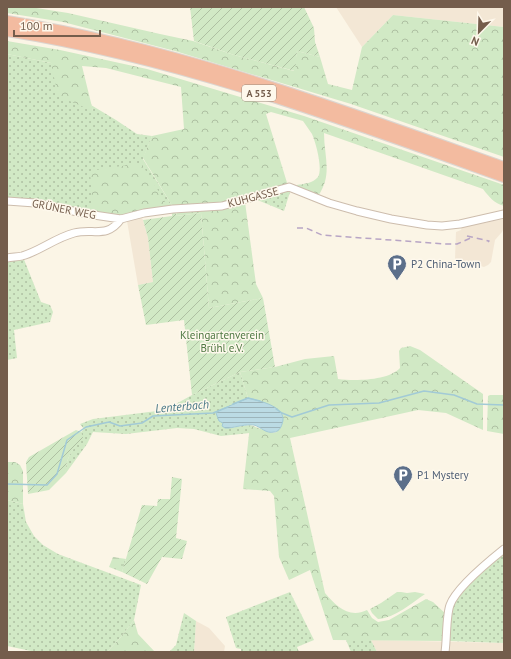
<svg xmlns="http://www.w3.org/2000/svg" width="511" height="659" font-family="'PT Sans',sans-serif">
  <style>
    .residential { fill: #f3e7d5 }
    .grass { fill: url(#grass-dots) }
    .forest { fill: url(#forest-crowns) }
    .wetland { fill: url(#wetland-marsh) }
    .garden { fill: url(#garden-furrows) }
    .water { fill: url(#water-rules); stroke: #a2cad6 }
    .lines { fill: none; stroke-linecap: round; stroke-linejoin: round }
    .stream { stroke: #a2cad6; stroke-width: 1.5 }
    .minor-casing { stroke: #cdbdad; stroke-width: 9 }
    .highway-casing { stroke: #dbd5d0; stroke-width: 12 }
    .minor { stroke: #fff; stroke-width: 7 }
    .highway { stroke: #f3bba0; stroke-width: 10 }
    .rail { stroke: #b8a5c5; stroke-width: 1.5; stroke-dasharray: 6 4; stroke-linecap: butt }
    .labels { text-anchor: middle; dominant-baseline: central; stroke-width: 3; stroke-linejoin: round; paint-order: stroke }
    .shield { fill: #fef8ec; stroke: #9d8c7c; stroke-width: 1 }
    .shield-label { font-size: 10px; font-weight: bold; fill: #745d4c }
    .street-label { font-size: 11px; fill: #745d4c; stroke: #fef8ec }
    .service-label { font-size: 11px; fill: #4e5e75; stroke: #fef8ec; text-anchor: start }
    .park-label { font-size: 11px; fill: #507944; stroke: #fef8ec }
    .water-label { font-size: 12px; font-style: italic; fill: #477786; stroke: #fef8ec }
  </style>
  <defs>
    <pattern id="grass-dots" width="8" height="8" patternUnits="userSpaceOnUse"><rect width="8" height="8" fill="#d1e9c5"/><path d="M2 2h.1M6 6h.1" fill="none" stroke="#aec0a2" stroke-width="1.8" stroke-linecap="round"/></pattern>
    <pattern id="forest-crowns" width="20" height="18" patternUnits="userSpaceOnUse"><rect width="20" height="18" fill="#d1e9c5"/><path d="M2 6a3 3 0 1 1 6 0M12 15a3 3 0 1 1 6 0" fill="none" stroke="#aec0a2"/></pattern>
    <pattern id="wetland-marsh" width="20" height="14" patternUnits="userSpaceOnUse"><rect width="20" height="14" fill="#d1e9c5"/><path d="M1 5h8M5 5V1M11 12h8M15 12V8" fill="none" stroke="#aec0a2"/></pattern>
    <pattern id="garden-furrows" width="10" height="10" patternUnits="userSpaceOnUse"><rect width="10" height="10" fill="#d1e9c5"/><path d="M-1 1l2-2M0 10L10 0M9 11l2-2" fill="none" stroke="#aec0a2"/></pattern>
    <pattern id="water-rules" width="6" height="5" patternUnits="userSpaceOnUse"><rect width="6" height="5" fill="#bbdbe4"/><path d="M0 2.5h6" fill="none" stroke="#9db5bb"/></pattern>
  </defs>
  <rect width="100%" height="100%" fill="#fbf5e6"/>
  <!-- residential -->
  <path class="residential" d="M336 7H504V27L393 15 362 47Z
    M142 217 148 238 153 282 138 285 127 221Z
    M504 219V227L502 232 495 240 491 262 488 265 484 267 455 259 456 232 461 230 462 227Z
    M196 621 209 628 225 646 224 652H194Z
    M371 640 504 643V652H377Z"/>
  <!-- grass -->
  <path class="grass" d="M7 54 51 63 93 111 91 105 116 120 137 134 152 136 143 159 173 207 93 213 7 199Z
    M291 189 284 211 255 199Z
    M23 257 41 302 50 305 53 312 50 322 14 330 17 358 7 360V259Z
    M240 372 248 398 220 410 223 422 229 428 250 425V433L221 436 194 429 177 428 126 434 93 432 87 444 66 473C65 458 73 449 82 438L81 432 84 429 80 424 93 419 165 410 192 395Z
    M7 500 23 504 26 522 34 536 43 545 58 554 141 585 134 620 120 638 107 652H36L7 646Z
    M504 553V643L449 641 450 616 456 598 465 588Z
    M290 592 314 640 297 647 299 652H241V649L236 648 226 617Z
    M184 613 196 621 194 652H169L176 645Z
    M346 640H371L377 652H351Z"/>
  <!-- forest -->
  <path class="forest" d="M7 7H30L68 13 160 34 193 41 234 55 294 71 297 51 320 57 328 84 352 90 362 47 393 15 504 27V157L351 104 175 51 63 22 7 13Z
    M7 41 60 50 147 69 304 116 504 185V206C494 203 489 197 483 189L324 133C324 156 333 175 318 196L297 187V185C304 184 313 183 318 177 323 169 316 143 312 134 309 130 306 125 303 121L271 112 266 114 288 186 222 203 173 207 143 158 152 136 184 129 181 87 106 68 82 66 93 111 58 96 51 63 7 54Z
    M141 163 169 208 121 216 93 213 90 171Z
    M245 202 256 284 263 298 209 308 201 213 176 216 177 210Z
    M410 346 420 350 483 394V430L446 413 418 410 290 438 325 593C336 606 349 619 367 610L372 618 378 622 389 620 426 599 433 602 447 615 444 641 333 640 310 570 289 580 279 557 274 496 270 491 243 489 250 425 272 433 277 432 258 400 248 398 240 372 275 367 305 359 334 356 338 379C354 381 388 381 400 368L399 351 401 348Z
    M490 395H504V434L487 431 488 396Z
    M7 462H15L20 465 23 471V504L7 500Z
    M397 592H401L407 593 415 592 425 594C412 603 395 618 378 619L372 613 370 609 381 603Z
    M134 620 138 634 155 652H107L120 638Z"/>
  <!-- wetland -->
  <path class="wetland" d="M113 557 126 559 122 572 109 567Z"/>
  <!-- garden -->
  <path class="garden" d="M190 7H304L314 28 315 42 320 57 297 51 295 71 234 55 194 41Z
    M172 213H176V216L201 213 209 308 263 298 275 367 240 372 192 395 184 320 146 325 138 285 153 282 148 238 143 220 172 216Z
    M76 430 81 432 83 438C73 449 65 458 66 473L49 490 28 494 26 462 29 457Z
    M172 477 182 479 176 538 187 541 182 559 162 557 147 584 122 572 142 505 157 506 158 499H170Z"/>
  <!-- water -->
  <path class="water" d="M248 398C260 401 289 407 282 424 281 428 278 432 274 432 266 434 261 427 254 425 246 424 236 427 229 428H225L222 426 223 423 219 421 216 413 220 410Z"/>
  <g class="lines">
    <!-- stream -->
    <path class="stream" d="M233 404 248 398 260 401
      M276 409 282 413 292 417 329 405 379 403 424 391 454 395 477 404 504 405
      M7 484 47 485 57 474 67 440 86 427 109 422 120 426 142 423 153 416 213 413 228 407"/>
    <!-- minor casing -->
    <g class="minor-casing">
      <path id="minor" d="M7 201 35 203 87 214 121 219 144 213 173 209 222 206 289 187 329 203 357 211 391 219 427 225 442 226 460 224 504 214
        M7 258C12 257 18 257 22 256 40 251 55 238 74 233 93 228 107 239 121 219
        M445 652C447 639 446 616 450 605 456 588 489 561 504 549"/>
    </g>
    <!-- highway casing -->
    <g class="highway-casing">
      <path id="highway" d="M7 21C177 48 342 110 504 167
        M7 31C178 58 342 119 504 177"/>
    </g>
    <!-- minor -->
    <use href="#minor" class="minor"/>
    <!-- highway -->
    <use href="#highway" class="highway"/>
    <!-- rail -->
    <path class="rail" d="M297 228H306L322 235 445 244H457L473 237
      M467 236 489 241 488 242"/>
  </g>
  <!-- icons -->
  <defs>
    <g id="parking-pin" transform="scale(1)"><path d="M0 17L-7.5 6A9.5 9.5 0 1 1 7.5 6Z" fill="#5c6f8a" stroke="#fef8ec"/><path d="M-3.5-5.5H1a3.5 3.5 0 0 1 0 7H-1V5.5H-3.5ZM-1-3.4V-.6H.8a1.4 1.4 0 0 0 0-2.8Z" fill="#fff"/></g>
  </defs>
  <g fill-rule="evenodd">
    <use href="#parking-pin" x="397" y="264"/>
    <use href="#parking-pin" x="403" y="475"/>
  </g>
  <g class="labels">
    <!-- shield labels -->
    <rect class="shield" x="242" y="85" width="34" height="16" rx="3"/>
    <g class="shield-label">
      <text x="259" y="93">A 553</text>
    </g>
    <!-- street labels -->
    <g class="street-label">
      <text transform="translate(253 197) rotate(-15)">KUHGASSE</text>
      <text transform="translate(64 209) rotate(11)">GRÜNER WEG</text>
    </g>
    <!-- service labels -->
    <g class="service-label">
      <text x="411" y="264">P2 China-Town</text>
      <text x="417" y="475">P1 Mystery</text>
    </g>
    <!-- park labels -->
    <g class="park-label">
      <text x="222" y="335">Kleingartenverein<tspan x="222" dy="13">Brühl e.V.</tspan></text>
    </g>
    <!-- water labels -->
    <g class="water-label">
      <text transform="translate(182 406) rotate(-5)">Lenterbach</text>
    </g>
  </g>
  <!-- border -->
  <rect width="511" height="659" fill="none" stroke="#745d4c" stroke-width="16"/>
  <!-- north arrow -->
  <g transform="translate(479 32) rotate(203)" stroke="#fef8ec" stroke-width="3" paint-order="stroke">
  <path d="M0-3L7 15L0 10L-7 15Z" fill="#745d4c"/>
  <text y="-6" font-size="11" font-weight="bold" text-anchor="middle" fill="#745d4c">N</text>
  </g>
  <!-- scale -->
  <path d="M14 30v6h86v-6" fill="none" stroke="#745d4c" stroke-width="2"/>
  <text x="20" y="30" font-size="12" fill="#745d4c" stroke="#fef8ec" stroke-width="3" paint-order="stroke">100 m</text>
</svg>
